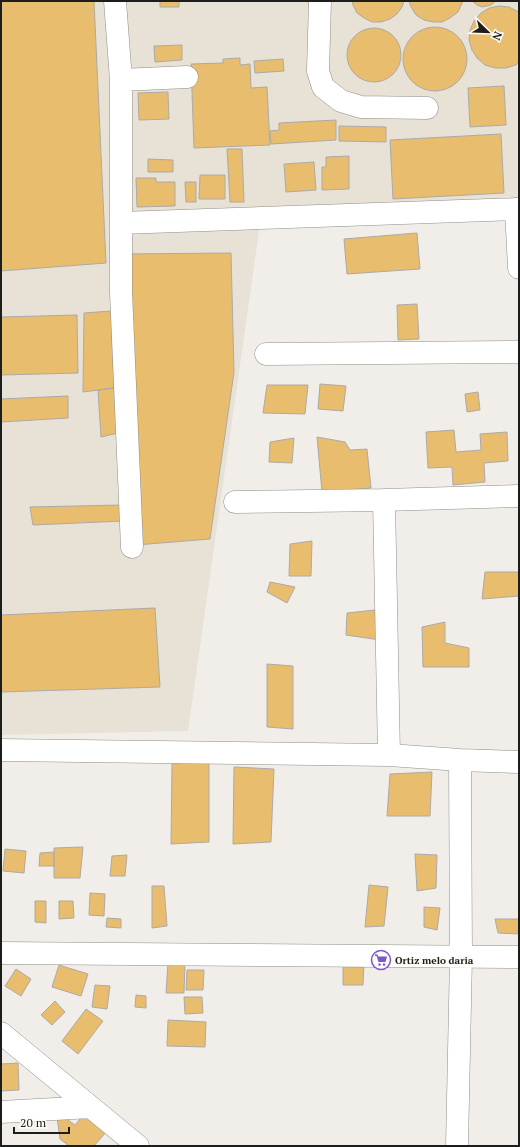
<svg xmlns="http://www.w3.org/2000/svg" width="520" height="1147" font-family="'PT Serif',serif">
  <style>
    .built { fill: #e7e1d6 }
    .building { fill: #e8bd6d; stroke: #adaaa6 }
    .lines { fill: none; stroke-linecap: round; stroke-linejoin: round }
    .minor-casing { stroke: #908e8a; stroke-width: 23 }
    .minor { stroke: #fff; stroke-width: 22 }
    .labels { text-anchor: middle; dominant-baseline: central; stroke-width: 3.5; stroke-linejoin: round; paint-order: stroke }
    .poi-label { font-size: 10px; font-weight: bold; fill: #1d1d1b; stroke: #fefbf7; text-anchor: start }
  </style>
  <rect width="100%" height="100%" fill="#f1eee9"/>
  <!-- built -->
  <path class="built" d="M1 1H519V198L262 210 188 731 1 735Z"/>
  <!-- building -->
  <path class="building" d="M1 1H94L106 263 1 271Z
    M160 1H179V7H160Z
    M352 1H404L402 7 397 14 390 19 381 22H372L364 18 357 13 353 5Z
    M409 1H463L458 12 450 18 442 22H433L424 20 416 15 411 7Z
    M472 1H496L491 5 482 7 477 5Z
    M499 6 509 7 519 12V62L516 65 506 68H495L485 65 477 58 472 50 469 40 470 30 474 21 481 13 489 8Z
    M403 59a32 32 0 1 1 64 0a32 32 0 1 1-64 0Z
    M347 55a27 27 0 1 1 54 0a27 27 0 1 1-54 0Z
    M182 45V60L155 62 154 46Z
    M240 58V65L250 64 251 88 267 87 270 145 194 148 191 64 223 63V59Z
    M283 59 284 71 255 73 254 61Z
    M504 86 506 125 470 127 468 88Z
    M168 92 169 119 139 120 138 93Z
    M336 120V140L271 144 270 131 279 130V123Z
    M339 126 386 127V142L339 141Z
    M501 134 504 193 393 199 390 140Z
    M227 149H242L244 202H230Z
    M349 156V189L322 190V167H326V157Z
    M148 159 173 160V172H148Z
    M314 162 316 190 286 192 284 164Z
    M200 175H225V199H199Z
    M136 178H156V182H175V206L137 207Z
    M185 182H196V202H186Z
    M417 233 420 269 347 274 344 239Z
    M231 253 234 372 210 539 136 545 122 254Z
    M417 304 419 339 398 340 397 305Z
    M111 311 114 388 83 392 84 313Z
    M77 315 78 373 1 375V317Z
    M320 384 346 386 343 411 318 409Z
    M267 385H308L305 414 263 413Z
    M114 388 118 433 101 437 98 390Z
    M478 392 480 410 467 412 465 394Z
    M68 396V418L1 422V399Z
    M454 430 456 452 481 450 480 434 507 432 508 461 484 463 485 482 453 485 452 467 428 468 426 432Z
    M317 437 345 442 350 450 367 449 371 488 322 492Z
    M294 438 292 463 269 462 270 442Z
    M121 505 123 521 33 525 30 507Z
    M312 541 311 576H289L290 544Z
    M485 572H519V596L482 599Z
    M270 582 295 587 287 603 267 592Z
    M155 608 160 687 1 692V615Z
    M375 610 380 640 346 635 347 613Z
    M445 622V643L469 648V667H423L422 627Z
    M267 664 293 666V729L267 727Z
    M209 761V842L171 844 172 764Z
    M234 767 274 769 271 842 233 844Z
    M432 772 430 816H387L390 774Z
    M83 847 80 878H54V848Z
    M5 849 26 851 24 873 3 871Z
    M54 852V866H39L40 853Z
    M415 854 437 855 436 888 417 891Z
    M127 855 125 876H110L112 856Z
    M369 885 388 887 384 926 365 927Z
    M152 886H164L167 926 152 928Z
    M90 893 105 894 104 916 89 915Z
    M35 901H46V923L35 922Z
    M59 901H73L74 918 59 919Z
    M424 907 440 908 437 930 424 927Z
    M107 918 121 919V928L106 927Z
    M495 919H519V934L498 933Z
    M168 963 185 964 184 993H166Z
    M343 963H364L363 985H343Z
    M59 965 88 974 81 996 52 987Z
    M16 969 31 979 21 996 5 986Z
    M187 970H204L203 990H186Z
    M95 985 110 986 107 1009 92 1007Z
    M136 995 146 996V1008L135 1007Z
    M184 997H202L203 1013 185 1014Z
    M55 1001 65 1012 52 1025 41 1015Z
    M86 1009 103 1021 78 1054 62 1041Z
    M168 1020 206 1022 205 1047 167 1046Z
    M18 1063 19 1090 1 1091V1064Z
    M56 1110 69 1111 68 1120 75 1125 85 1113 107 1131 94 1146H69L60 1139Z"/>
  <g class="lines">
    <!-- minor casing -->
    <g class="minor-casing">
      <path id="minor" d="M115 1 121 80V292L132 547
        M320 1 318 71 323 87 341 101 361 107 427 108
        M121 80 187 77
        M516 209 519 268
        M121 223 519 209
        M266 354 519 352
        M384 500 389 755
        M235 502 384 500 519 496
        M1 750 389 755 460 760 519 762
        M1 953 519 957
        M1 1033 138 1146
        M1 1112 91 1107
        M457 1146 461 957 460 760"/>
    </g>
    <!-- minor -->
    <use href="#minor" class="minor"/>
  </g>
  <!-- icons -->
  <defs>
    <g id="supermarket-ring" transform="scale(1)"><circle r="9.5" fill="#fefbf7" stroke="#7857d0" stroke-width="1.5"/><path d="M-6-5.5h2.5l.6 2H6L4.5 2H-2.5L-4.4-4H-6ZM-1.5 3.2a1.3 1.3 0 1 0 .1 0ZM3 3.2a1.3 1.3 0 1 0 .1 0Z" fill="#7857d0"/></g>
  </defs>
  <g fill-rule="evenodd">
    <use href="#supermarket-ring" x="381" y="960"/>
  </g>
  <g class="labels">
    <!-- poi labels -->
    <g class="poi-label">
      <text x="395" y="960">Ortiz melo daria</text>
    </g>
  </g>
  <!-- border -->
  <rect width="520" height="1147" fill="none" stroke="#1d1d1b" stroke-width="4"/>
  <!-- north arrow -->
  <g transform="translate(488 32) rotate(113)" stroke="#fefbf7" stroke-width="3" paint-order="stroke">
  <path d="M0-3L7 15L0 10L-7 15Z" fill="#1d1d1b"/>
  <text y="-6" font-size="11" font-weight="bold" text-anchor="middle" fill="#1d1d1b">N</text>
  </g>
  <!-- scale -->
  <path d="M14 1127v6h55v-6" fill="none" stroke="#1d1d1b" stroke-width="2"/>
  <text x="20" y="1127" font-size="12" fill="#1d1d1b" stroke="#fefbf7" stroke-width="3" paint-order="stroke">20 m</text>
</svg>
